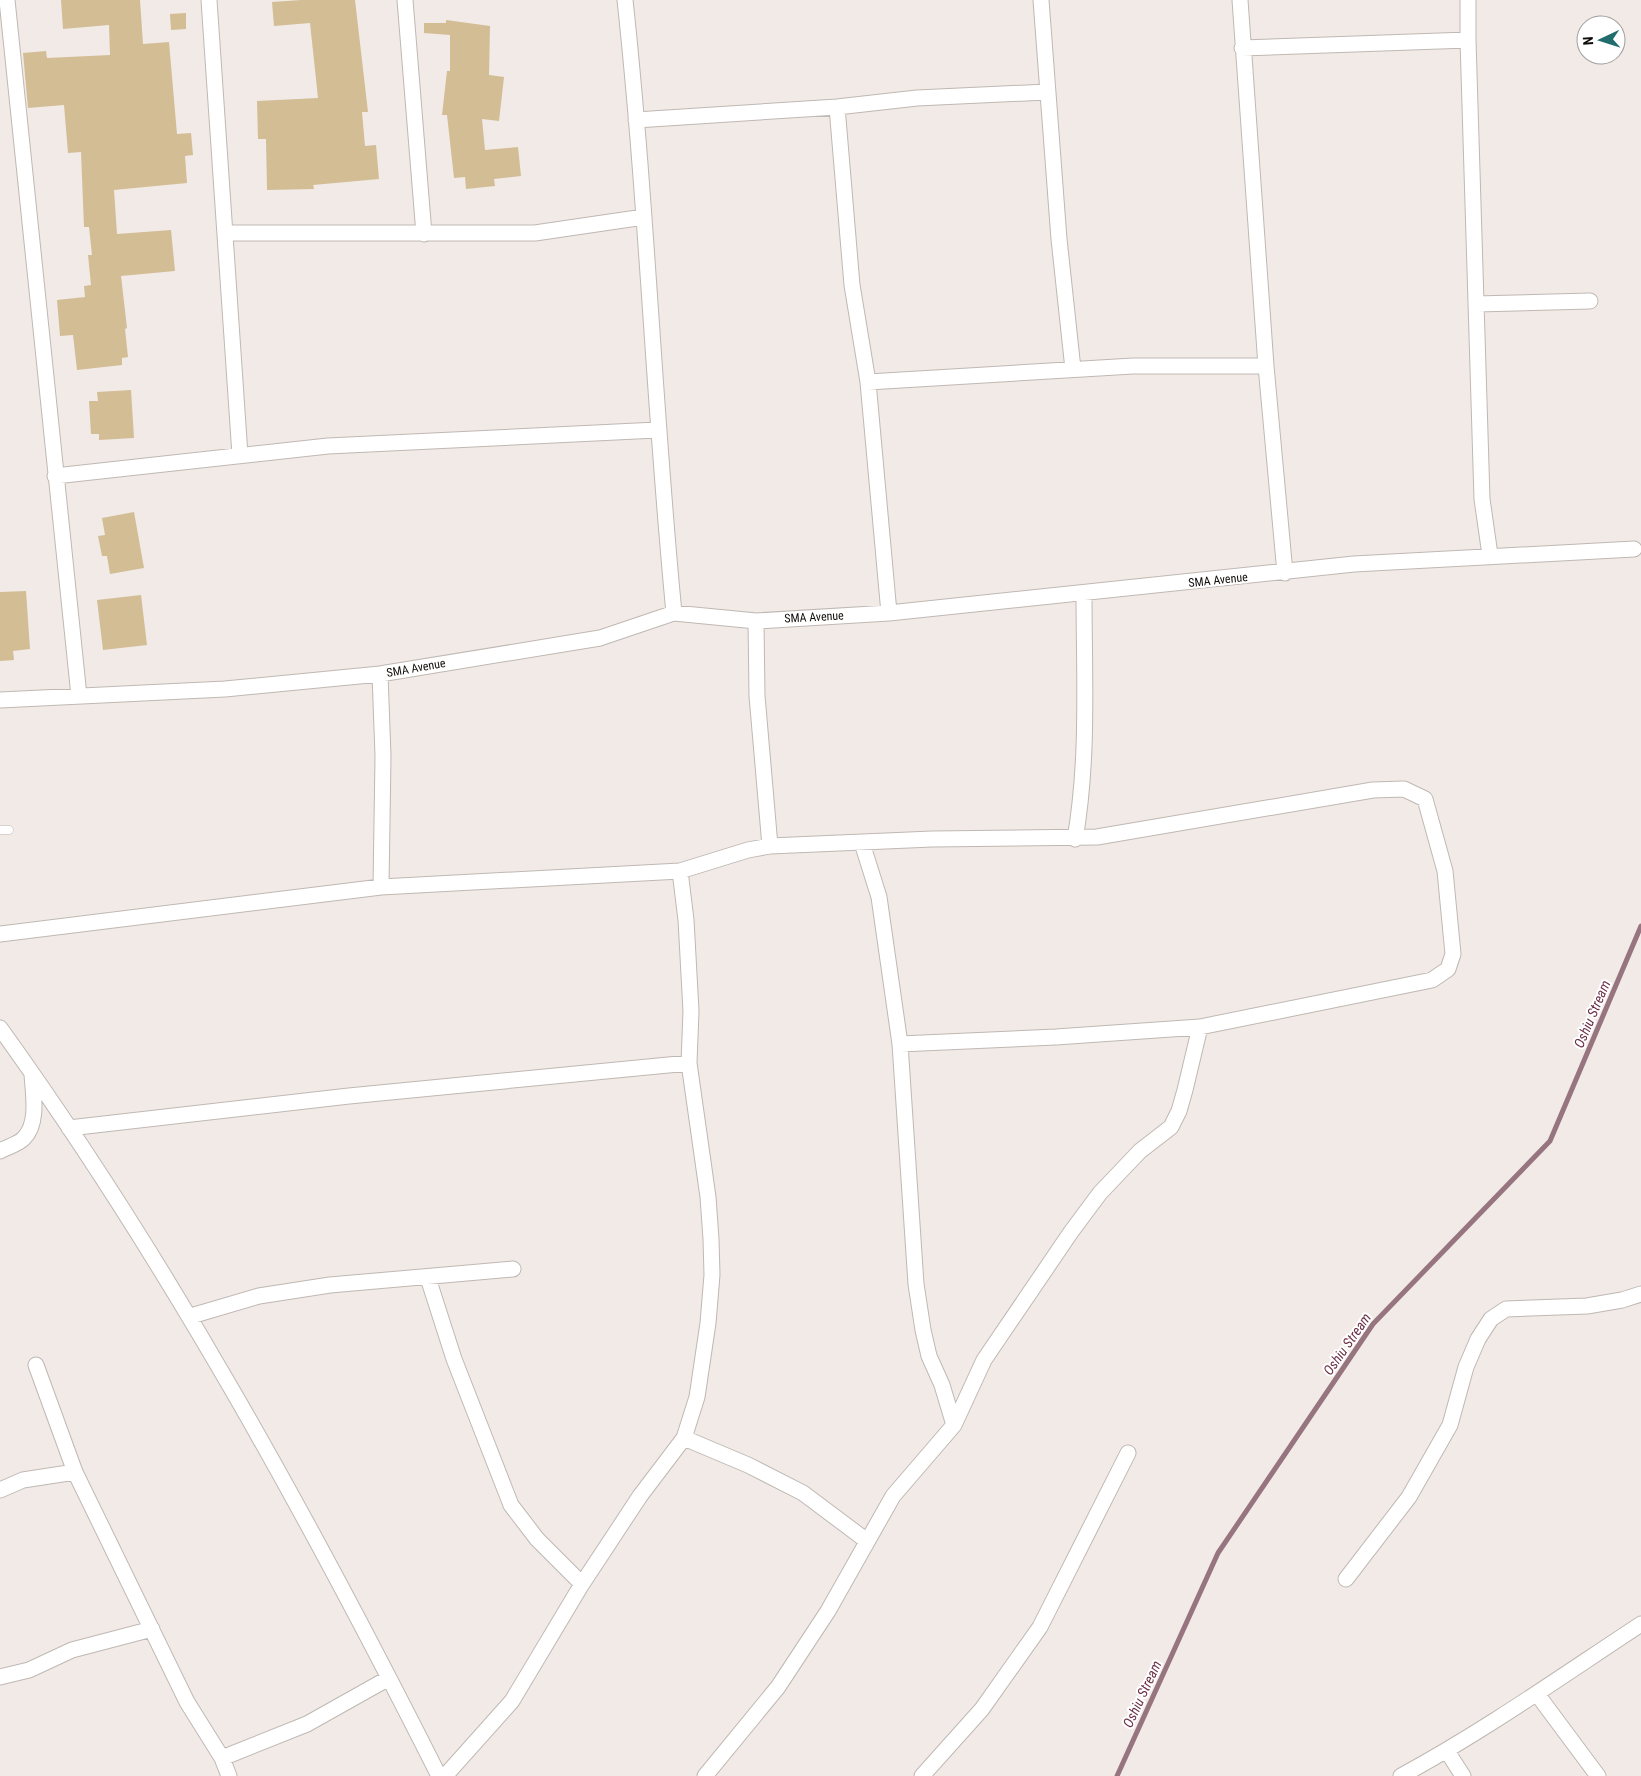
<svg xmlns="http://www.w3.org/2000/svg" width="1641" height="1776" font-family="'Roboto Condensed',sans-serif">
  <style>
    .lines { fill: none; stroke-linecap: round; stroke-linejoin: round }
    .stream { stroke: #977580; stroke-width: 5 }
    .building { fill: #d2bd95 }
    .lane-casing { stroke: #bfb8b3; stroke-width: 9 }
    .street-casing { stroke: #bfb8b3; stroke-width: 17 }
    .lane { stroke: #fff; stroke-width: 8 }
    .street { stroke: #fff; stroke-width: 15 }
    .labels { text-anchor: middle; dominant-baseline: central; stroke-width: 4; stroke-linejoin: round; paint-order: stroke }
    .street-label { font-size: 12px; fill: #0f0d0b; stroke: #fff }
    .water-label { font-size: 14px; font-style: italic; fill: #6b3047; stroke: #fff }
  </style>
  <rect width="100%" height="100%" fill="#f2eae6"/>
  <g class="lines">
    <!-- stream -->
    <path class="stream" d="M1117 1776 1218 1553 1373 1324 1550 1141 1641 926"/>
  </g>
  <!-- building -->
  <path class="building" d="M61 0H140L143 44 169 42 177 134 191 133 193 155 185 156 187 183 114 190 117 234 171 230 175 271 121 276 127 328 125 329 128 357 122 358V365L77 370 73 335 60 336 57 300 85 297 84 286 91 285 88 255H92L89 227H84L81 152 68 153 64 105 28 108 23 53 46 51 47 58 110 55 109 25 63 29Z
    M301 0H355L368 112H362L365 146 376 145 379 179 313 185 314 189 267 190 266 139H258L257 101 318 98 310 23 274 26 272 2Z
    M186 13V29L171 30 170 14Z
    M446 20 490 26 489 75 504 77 499 121 482 119 485 150 518 147 521 176 494 179 495 186 466 189 465 177 454 178 447 115H442L447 71H450V35L424 33V23H446Z
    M131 390 134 438 99 440V434H91L89 401H98L97 392Z
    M134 512 144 568 110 574 107 556H102L98 536 105 535 102 518Z
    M26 591 30 649 13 651 14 660 0 661V592Z
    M141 595 147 645 103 650 97 600Z"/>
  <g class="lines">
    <!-- lane casing -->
    <g class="lane-casing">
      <path id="lane" d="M0 830H9"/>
    </g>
    <!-- street casing -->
    <g class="street-casing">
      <path id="street" d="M7 0 79 696
        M209 0 240 455
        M405 0 424 234
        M625 0C647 204 654 409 674 613
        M1041 0 1059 239 1073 369
        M1240 0 1266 366 1285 573
        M1468 0V40L1482 499 1490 555
        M1242 48 1468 40
        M837 107 852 285 868 382 889 613
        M636 120 837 107 917 98 1047 92
        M225 233H535L644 217
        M1476 304 1590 301
        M868 382 1133 366H1266
        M55 476 328 446 657 430
        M756 621 757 696 770 846
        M380 674 383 756 381 887
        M0 700 225 689 380 674 600 638 674 613 756 621 889 613 1354 564 1634 549
        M1075 839C1089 758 1084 675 1084 593
        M862 843 879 897 900 1044 916 1284 923 1330 929 1356 942 1385 954 1425
        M0 934 381 887 680 871 748 850 770 846 932 839 1097 837 1373 790 1404 789 1425 799 1445 871 1453 954 1448 969 1432 980 1200 1027 1056 1037 900 1044
        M0 1028C169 1263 309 1518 439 1776
        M69 1128 349 1096 689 1063
        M0 1151C7 1147 19 1144 24 1138 39 1123 33 1093 32 1074
        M428 1278 454 1359 511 1505 537 1539 582 1584
        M191 1316 259 1296 330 1285 513 1269
        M36 1365 75 1472 187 1702 222 1758 229 1776
        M684 1438 748 1465 803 1493 867 1541
        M0 1490 23 1480 75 1472
        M1346 1579 1409 1497 1450 1425 1466 1367 1478 1339 1491 1319 1506 1309 1587 1306 1622 1300 1641 1294
        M0 1677 29 1670 72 1650 152 1629
        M1537 1694 1598 1776
        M1447 1751 1463 1776
        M222 1758 307 1724 389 1678
        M445 1776 512 1701 582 1584 640 1496 684 1438 697 1397 708 1323 712 1275 711 1239 708 1197 689 1063 691 1011 686 920 680 871
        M705 1776 778 1687 828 1611 893 1496 954 1425 984 1360 1071 1232 1100 1193 1140 1151 1171 1127 1179 1111 1185 1090 1200 1027
        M922 1776 982 1709 1040 1627 1128 1453
        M1401 1776C1484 1731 1562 1676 1641 1624"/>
    </g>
    <!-- lane -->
    <use href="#lane" class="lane"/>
    <!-- street -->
    <use href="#street" class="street"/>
  </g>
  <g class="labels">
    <!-- street labels -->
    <g class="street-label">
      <text transform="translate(1218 580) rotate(-6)">SMA Avenue</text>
      <text transform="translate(814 617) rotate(-3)">SMA Avenue</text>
      <text transform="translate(416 668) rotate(-10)">SMA Avenue</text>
    </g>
    <!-- water labels -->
    <g class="water-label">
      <text transform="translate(1592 1014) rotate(-67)">Oshiu Stream</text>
      <text transform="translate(1347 1344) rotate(-55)">Oshiu Stream</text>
      <text transform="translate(1142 1694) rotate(-65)">Oshiu Stream</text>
    </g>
  </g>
  <!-- north arrow -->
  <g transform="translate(1601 40) rotate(266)"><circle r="24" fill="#ffffff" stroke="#9f9e9d"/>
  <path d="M0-4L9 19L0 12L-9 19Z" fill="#216d6e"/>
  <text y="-8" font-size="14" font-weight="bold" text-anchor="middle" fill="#0f0d0b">N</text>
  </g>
</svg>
